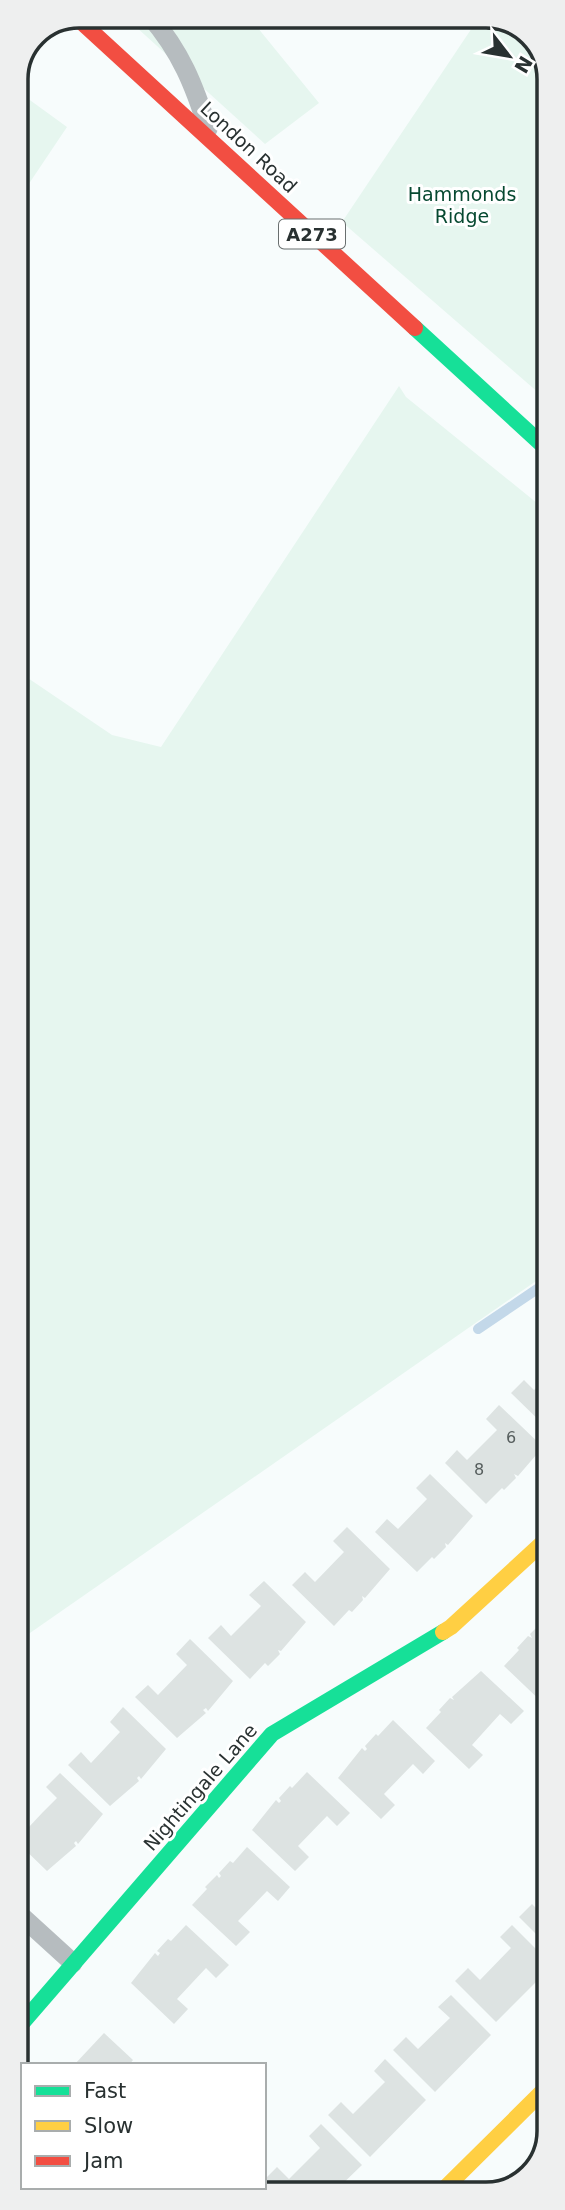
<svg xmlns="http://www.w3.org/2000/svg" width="565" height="2210" font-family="'DejaVu Sans',sans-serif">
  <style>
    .green { fill: #e6f6ef }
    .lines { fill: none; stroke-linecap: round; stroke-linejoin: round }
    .stream { stroke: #c3d8e9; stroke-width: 10 }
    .building { fill: #dde3e2 }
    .lane { stroke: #b6bcbf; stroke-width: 19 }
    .fast { stroke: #16e098; stroke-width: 16 }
    .slow { stroke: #ffcf43; stroke-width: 16 }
    .jam { stroke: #f24e42; stroke-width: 16 }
    .labels { text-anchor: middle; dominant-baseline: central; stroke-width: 6; stroke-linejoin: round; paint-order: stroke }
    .number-label { font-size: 16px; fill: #565e5d }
    .shield { fill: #fff; stroke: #696f6f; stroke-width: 2 }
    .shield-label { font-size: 18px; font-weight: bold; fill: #293131 }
    .street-label { font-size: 19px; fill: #293131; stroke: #fff }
    .park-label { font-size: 19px; fill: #074931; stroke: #fff }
    .rim { fill: none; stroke: #293131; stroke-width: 3.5 }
  </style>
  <rect width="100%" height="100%" fill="#f7fcfc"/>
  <!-- green -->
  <path class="green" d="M124 16H248L319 103 265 144Z
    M480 16H494L528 32 548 67V401L342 222Z
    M16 90 67 127 16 203Z
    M399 386 406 397 548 512 549 1272 17 1642 16 670 112 735 161 747Z"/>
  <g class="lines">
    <!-- stream -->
    <path class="stream" d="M478 1329 549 1281"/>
  </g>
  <!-- building -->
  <path class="building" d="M549 1375V1430L511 1393 524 1380 534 1390Z
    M499 1405 543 1447 518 1476 514 1474 516 1478 504 1490 502 1488 486 1504 445 1463 457 1450 467 1460 497 1430 486 1419Z
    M430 1474 473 1516 448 1545 445 1543 446 1547 434 1559 432 1557 417 1572 375 1532 387 1519 398 1529 427 1499 416 1488Z
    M347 1527 390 1569 365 1598 362 1596 363 1600 352 1612 349 1610 334 1626 292 1585 305 1572 315 1582 344 1552 333 1541Z
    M264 1581 306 1622 281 1651 278 1650 280 1654 268 1666 265 1663 250 1679 208 1638 221 1625 231 1636 261 1606 249 1595Z
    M549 1619V1705L547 1707 504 1666 519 1650 517 1648 528 1636 532 1638 530 1634 542 1622 544 1624Z
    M190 1639 233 1681 208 1711 206 1708 203 1710 206 1713 177 1738 135 1697 148 1685 158 1695 187 1665 176 1654Z
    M481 1671 524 1711 511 1724 500 1714 472 1745 483 1755 469 1769 426 1728 441 1712 439 1710 450 1698 454 1700 452 1697Z
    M123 1707 166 1749 141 1779 139 1776 137 1778 139 1781 110 1806 68 1765 81 1752 91 1763 120 1732 110 1722Z
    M393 1720 435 1761 423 1774 413 1764 384 1794 395 1805 381 1819 338 1778 362 1748 365 1751 367 1749 365 1746 376 1734 378 1736Z
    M307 1772 350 1813 337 1826 327 1816 298 1846 309 1857 295 1871 252 1830 276 1800 279 1803 281 1801 279 1798 290 1786 292 1788Z
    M60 1773 103 1814 78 1844 76 1841 74 1843 76 1846 47 1871 17 1842V1817L28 1828 43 1812 57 1798 46 1787Z
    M247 1847 290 1887 278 1901 267 1891 238 1921 250 1932 236 1946 192 1905 207 1889 205 1887 217 1875 219 1878 221 1876 219 1873 230 1861 233 1863Z
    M532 1904 544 1916 549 1911V1947L519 1917Z
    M186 1925 229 1965 216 1978 206 1968 177 1999 188 2009 174 2024 131 1983 155 1953 158 1956 160 1953 157 1951 168 1939 171 1941Z
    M512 1925 549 1962V1969L496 2022 455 1981 468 1968 480 1980 511 1948 500 1937Z
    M451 1995 491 2035 435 2092 393 2050 406 2037 418 2049 450 2018 438 2007Z
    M104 2033 133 2060 129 2065H74Z
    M385 2059 426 2100 370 2157 328 2115 341 2102 353 2114 385 2082 374 2071Z
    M23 2119V2142L17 2137V2125Z
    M321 2124 362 2165 333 2193H277L264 2180 277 2167 289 2179 320 2148 309 2136Z"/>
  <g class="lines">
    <!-- lane -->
    <path class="lane" d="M150 16C181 52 194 85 208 129
      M17 1912 73 1963"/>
    <!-- fast -->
    <path class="fast" d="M415 328 548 450
      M17 2029 272 1734 443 1632"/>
    <!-- slow -->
    <path class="slow" d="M443 1632 451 1627 549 1537
      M440 2193 549 2085"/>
    <!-- jam -->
    <path class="jam" d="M76 17 415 328"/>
  </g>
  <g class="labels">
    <!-- number labels -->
    <g class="number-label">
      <text x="511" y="1437">6</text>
      <text x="479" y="1469">8</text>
    </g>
    <!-- shield labels -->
    <rect class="shield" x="279" y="219.5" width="66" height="29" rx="5"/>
    <g class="shield-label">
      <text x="312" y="234">A273</text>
    </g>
    <!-- street labels -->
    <g class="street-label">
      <text transform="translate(249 147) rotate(43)">London Road</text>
      <text transform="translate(200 1787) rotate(-49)">Nightingale Lane</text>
    </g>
    <!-- park labels -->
    <g class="park-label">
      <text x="462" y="194">Hammonds<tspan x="462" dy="22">Ridge</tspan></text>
    </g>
  </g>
  <!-- crop -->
  <path d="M0 0H565V2210H0ZM79 28H486A51 51 0 0 1 537 79V2131A51 51 0 0 1 486 2182H79A51 51 0 0 1 28 2131V79A51 51 0 0 1 79 28Z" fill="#eeefef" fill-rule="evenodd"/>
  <path class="rim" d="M79 28H486A51 51 0 0 1 537 79V2131A51 51 0 0 1 486 2182H79A51 51 0 0 1 28 2131V79A51 51 0 0 1 79 28Z"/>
  <!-- legend -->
  <rect x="21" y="2063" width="245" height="126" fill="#ffffff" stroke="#a9adad" stroke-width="2"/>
  <rect x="35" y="2086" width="35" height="10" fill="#16e098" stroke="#a9adad" stroke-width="2"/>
  <text x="84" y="2098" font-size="21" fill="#293131">Fast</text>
  <rect x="35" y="2121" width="35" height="10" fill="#ffcf43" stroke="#a9adad" stroke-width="2"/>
  <text x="84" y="2133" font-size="21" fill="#293131">Slow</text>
  <rect x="35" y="2156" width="35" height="10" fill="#f24e42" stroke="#a9adad" stroke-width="2"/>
  <text x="84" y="2168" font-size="21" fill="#293131">Jam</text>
  <!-- north arrow -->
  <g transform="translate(509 56) rotate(121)" stroke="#ffffff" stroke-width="5" paint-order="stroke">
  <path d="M0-5L12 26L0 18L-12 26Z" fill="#293131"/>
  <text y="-10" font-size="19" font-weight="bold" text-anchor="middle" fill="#293131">N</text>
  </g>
</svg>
